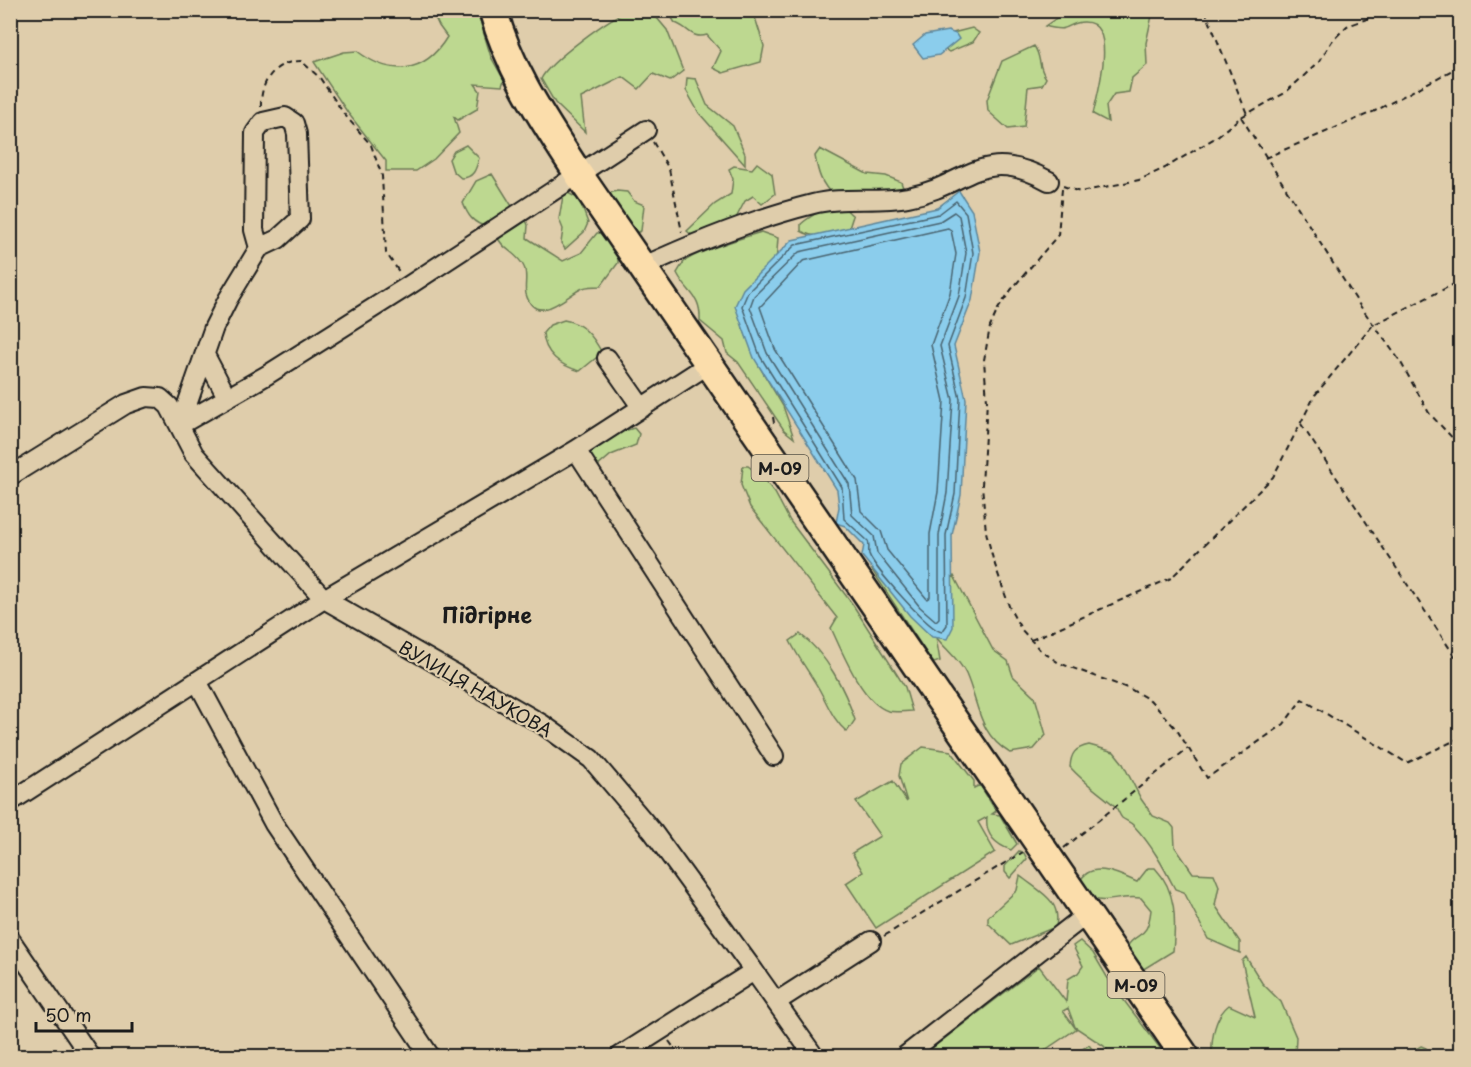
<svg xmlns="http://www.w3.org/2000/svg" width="1471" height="1067" font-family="'Playpen Sans',sans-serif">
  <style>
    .green { fill: #bdd890; stroke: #6c7a56; stroke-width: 1.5 }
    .water { fill: #8bcdec; stroke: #5f8699; stroke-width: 1.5 }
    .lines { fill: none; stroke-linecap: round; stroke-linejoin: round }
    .shore { stroke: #48636f; stroke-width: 1.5 }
    .minor-casing { stroke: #1c1c1c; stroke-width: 22 }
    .highway-casing { stroke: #1c1c1c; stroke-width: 32 }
    .path { stroke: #1c1c1c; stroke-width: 2; stroke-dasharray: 6 4.5; stroke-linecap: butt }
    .minor { stroke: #dfcdab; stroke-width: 18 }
    .highway { stroke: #fbddab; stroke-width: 27 }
    .labels { text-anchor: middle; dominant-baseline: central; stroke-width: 4.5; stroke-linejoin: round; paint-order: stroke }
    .shield { fill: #dfcdab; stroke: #565147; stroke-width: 1.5 }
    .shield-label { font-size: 16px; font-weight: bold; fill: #1c1c1c }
    .street-label { font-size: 18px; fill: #1c1c1c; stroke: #dfcdab }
    .quarter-label { font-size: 21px; font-weight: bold; fill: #1c1c1c; stroke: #dfcdab }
  </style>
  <rect width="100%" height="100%" fill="#dfcdab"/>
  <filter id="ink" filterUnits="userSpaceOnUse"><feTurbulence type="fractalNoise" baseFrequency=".0167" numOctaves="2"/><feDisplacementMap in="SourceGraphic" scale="12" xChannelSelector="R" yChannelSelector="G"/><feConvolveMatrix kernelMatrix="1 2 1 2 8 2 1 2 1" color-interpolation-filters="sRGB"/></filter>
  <g filter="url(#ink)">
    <!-- green -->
    <path class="green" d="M630 10 652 12 667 30 683 71 670 81 653 74 639 89 623 77 581 98 585 132 555 103 541 79C549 62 611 16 630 10Z
      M432 11H477L491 57 504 80 502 86 475 84 480 91 477 109 458 120 454 117 459 133 434 159 416 171H386V161L348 113 314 62 344 52 357 51C390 76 424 75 447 37L439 26Z
      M668 11H753L764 46 761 62 723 73 713 68 721 51 707 35C692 40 688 27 675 23Z
      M1056 11H1153L1146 43 1147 65 1132 78 1129 92 1114 94 1106 106 1108 122 1093 114C1096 99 1120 22 1084 22 1066 22 1072 34 1045 26L1058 17Z
      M972 28 979 33 973 42 949 52 940 46 945 35Z
      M1034 46C1042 57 1037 65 1046 78L1042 85 1028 87 1024 127 1008 129 988 111 987 100 1002 61Z
      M687 78 696 79 707 105 733 126 745 154V165L699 113 686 90Z
      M466 145 479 158C476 169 474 178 461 178L453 171 449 159 454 151Z
      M820 149 867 174 886 176 901 182 906 196H834C821 184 818 173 815 156Z
      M757 163 772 174 775 194 762 204 753 196 745 201 734 222 695 238 687 231 715 204 731 194 733 179 729 169 734 166 752 169Z
      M492 174 515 211 487 227C473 223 468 216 463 203L476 181Z
      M617 191 627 192 634 201 644 205 641 231 633 234 610 208 609 193Z
      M568 193 579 199 588 223 584 232 565 249 561 243 563 229 559 219 563 196Z
      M842 206 853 216 848 231C832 235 816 240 801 231V224C814 213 825 208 842 206Z
      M525 218 528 225 527 238 563 261 581 253 597 233H600L618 253V263L601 286C595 286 588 286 583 288 569 293 536 329 526 294 524 286 528 275 524 267 518 253 502 250 497 236Z
      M761 232 778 238 776 264 743 328 759 366 783 406 794 438 784 430 738 362 727 353 724 341 700 321C701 294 688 295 677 273 679 270 682 264 685 261 698 251 743 238 761 232Z
      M564 320C583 323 593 336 602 353L580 371C561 366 544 354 543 333L550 325Z
      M634 428 639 434 636 445 611 455 598 466 589 461 585 449 610 435Z
      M743 466H748L760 475 775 493 790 521 853 605 905 687 912 711C905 711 895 713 888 711 862 703 842 651 831 628L837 618 750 507 741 485Z
      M872 570 935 586 954 576 993 650 1008 661 1013 676 1035 697 1046 735 1034 749 1010 753C978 734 979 704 966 674 960 660 945 649 936 637L940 661 934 663 929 657Z
      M800 634C827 654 845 690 855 720L847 732C833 720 828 705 819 689 809 672 799 659 790 641Z
      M1089 745 1114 752 1122 762 1141 799 1153 816 1170 823 1174 828 1175 847 1193 873 1214 874 1219 886 1215 905 1240 942V953L1208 939 1184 892 1175 889C1163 866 1152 845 1134 826 1131 822 1126 821 1122 818 1119 815 1118 809 1115 806 1099 792 1084 783 1070 767 1071 753 1075 748 1089 745Z
      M923 747 951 751 974 781V788L980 785 996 811 992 814 1000 815 1017 844 1011 850C994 844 985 833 987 817L978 822 995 852 876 928 846 883 863 872 852 853 880 836 856 802 893 781 907 802 899 776 901 764Z
      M1019 851 1024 853 1027 859 1010 878 1005 872V866Z
      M1148 868H1155C1177 891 1176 921 1173 951L1142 970 1126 948C1138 929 1147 942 1151 910L1141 898C1108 894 1100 914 1079 883 1090 859 1119 874 1137 882Z
      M1020 876C1040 892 1064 901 1055 930L1050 929 1011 945 988 923V917L1017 890Z
      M1080 941 1093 953 1110 982 1166 1056H1111L1104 1046 1075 1027 1068 1008 1063 1011 1076 1029 1036 1056H922L1039 966 1066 1002 1068 979 1078 973 1083 966 1073 946Z
      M1246 957 1262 983 1281 1002 1296 1037 1295 1056H1212C1211 1038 1215 1016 1229 1005L1255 1017 1242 961Z
      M1089 1045 1097 1056H1071Z
      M1421 1046 1426 1048 1425 1056H1403Z"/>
    <!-- water -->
    <path class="water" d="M948 31 956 34 959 39 939 55 923 58 913 45 925 35Z
      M959 191 972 211 980 252 972 300 954 346 966 399 961 495 952 535 953 627 947 639 932 637 910 616 862 556 864 545 845 526 836 523 839 507 837 490 754 358 735 306 743 289 792 240 937 208Z"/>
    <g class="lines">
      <!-- shore -->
      <path class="shore" d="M956 201 966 213 973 253 966 298 948 346 960 399 955 494 946 535 947 625 942 632C930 631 873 567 869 554 868 550 870 546 868 541L844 519 842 487 760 356 742 306 748 292 795 245 939 214Z
        M954 212 959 216 966 253 959 296 940 346 953 400 947 493 939 535V618L936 621 920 607 877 553 874 536 852 515 849 484 767 353 750 307 754 296 799 252 940 221Z
        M948 228 951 230 956 254 950 293 931 345 944 401 938 492 930 534V597L927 599 887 550 881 531 861 511 857 480 775 349 760 307 803 261Z"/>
      <!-- minor casing -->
      <g class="minor-casing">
        <path id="minor" d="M642 267C694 243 757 218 813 204 843 196 877 203 908 197 968 186 981 144 1049 181
          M205 355 227 397
          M607 358 642 408
          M180 425 267 375 408 286 646 130
          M180 425 214 327 228 299 259 248 278 239 300 219 297 134 294 123 285 117 263 122 255 133 254 230 259 248
          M576 450 774 756
          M10 476 126 404 146 397 160 398 169 406 194 454 324 599 542 724 591 759 653 832 754 971
          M197 681 274 824 430 1056
          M10 802 324 599 576 450 709 364
          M10 939 90 1056
          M776 1002 871 941
          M620 1056 754 971 814 1056
          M905 1056 1087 914"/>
      </g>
      <!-- highway casing -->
      <g class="highway-casing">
        <path id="highway" d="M493 10C510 72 545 122 579 175L1185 1056"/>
      </g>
      <!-- path -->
      <path class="path" d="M1205 10 1247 114
        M261 107C260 81 275 61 301 61L320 78 344 114 371 145 382 176 386 253 400 273
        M1241 117 1358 303 1400 361 1429 413 1460 446
        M653 142 669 169 682 232
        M1265 158 1375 111 1460 66
        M1063 186 1080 192 1139 180 1165 168 1215 138 1241 117 1285 93 1319 62 1332 41 1347 26 1392 10
        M1062 189 1058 235 1011 290 998 309 990 327 984 360 987 401 982 485 986 532 993 559 1010 609 1021 629 1040 650 1059 663 1130 689 1150 700 1177 730 1207 778 1284 724 1302 699 1407 763 1460 738
        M773 417 774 423
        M1301 424 1460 664
        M1031 640 1171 578 1273 477 1315 395 1373 325 1460 281
        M1064 848 1188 748
        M884 936 1023 852
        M669 1041 680 1056"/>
      <!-- minor -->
      <use href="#minor" class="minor"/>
      <!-- highway -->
      <use href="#highway" class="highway"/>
    </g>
  </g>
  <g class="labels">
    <!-- shield labels -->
    <g class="shield">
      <rect x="751.5" y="455" width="57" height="26" rx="4.5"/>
      <rect x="1107.5" y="972" width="57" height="26" rx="4.5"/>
    </g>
    <g class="shield-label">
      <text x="780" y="468">М-09</text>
      <text x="1136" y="985">М-09</text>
    </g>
    <!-- street labels -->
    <g class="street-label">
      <text transform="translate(476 688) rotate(30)">ВУЛИЦЯ НАУКОВА</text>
    </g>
    <!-- quarter labels -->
    <g class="quarter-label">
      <text x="487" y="614">Підгірне</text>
    </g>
  </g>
  <!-- margin -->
  <rect width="1471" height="1067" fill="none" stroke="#dfcdab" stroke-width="36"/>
  <rect x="18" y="18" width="1435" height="1031" fill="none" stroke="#1c1c1c" stroke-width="2" filter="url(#ink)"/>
  <!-- scale -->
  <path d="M36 1022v9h96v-9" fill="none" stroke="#1c1c1c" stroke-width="3"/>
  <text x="45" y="1022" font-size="18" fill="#1c1c1c" stroke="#dfcdab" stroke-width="4.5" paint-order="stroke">50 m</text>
</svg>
